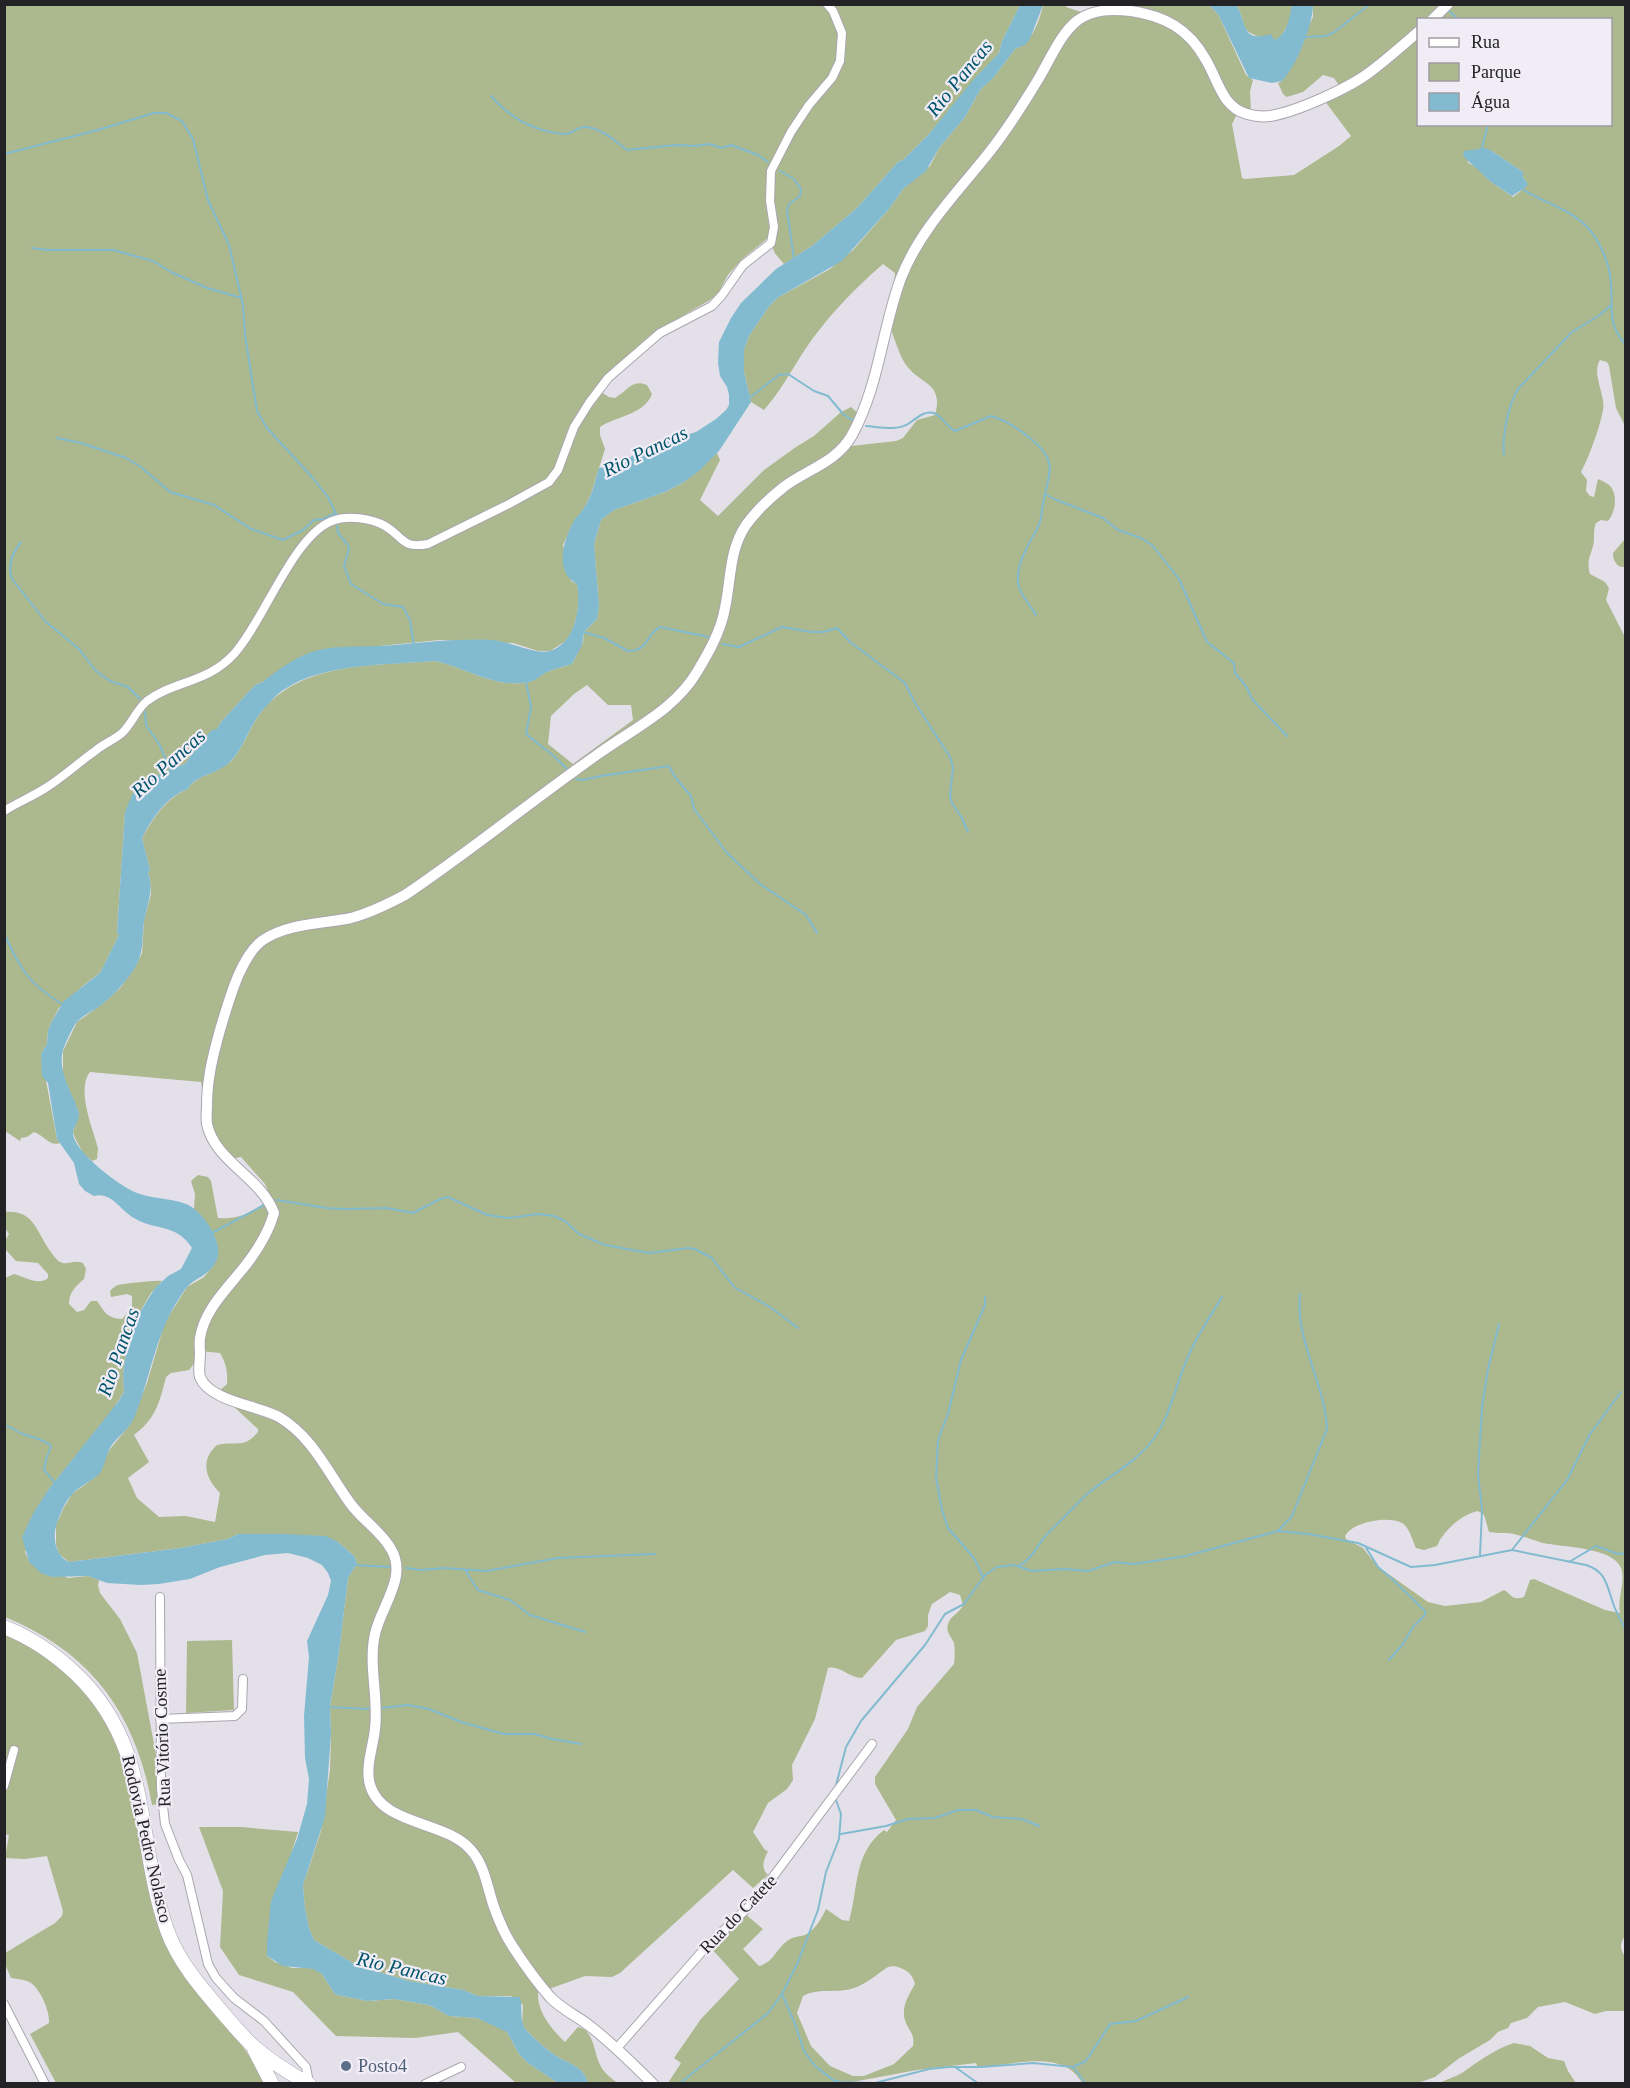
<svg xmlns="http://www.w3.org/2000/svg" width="1630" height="2088" font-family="'Times New Roman',serif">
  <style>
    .green { fill: #acb88d; fill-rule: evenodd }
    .water { fill: #82bbd0 }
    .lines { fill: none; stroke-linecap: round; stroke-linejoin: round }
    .stream { stroke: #82bbd0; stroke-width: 2 }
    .minor-casing { stroke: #a9a6af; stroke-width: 10 }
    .tertiary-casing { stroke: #a9a6af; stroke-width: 12 }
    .trunk-casing { stroke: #a9a6af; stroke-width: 15 }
    .minor { stroke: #fff; stroke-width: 8 }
    .tertiary { stroke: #fff; stroke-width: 10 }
    .trunk { stroke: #fff; stroke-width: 14 }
    .service-dot { fill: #5c6f8a; stroke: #f1edf7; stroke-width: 2 }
    .labels { text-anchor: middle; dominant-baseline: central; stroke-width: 4.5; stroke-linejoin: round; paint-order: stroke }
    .street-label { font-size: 18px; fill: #232225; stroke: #f1edf7 }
    .service-label { font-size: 18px; fill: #4e5e75; stroke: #f1edf7; text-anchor: start }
    .water-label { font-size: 20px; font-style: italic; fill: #005469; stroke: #f1edf7 }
  </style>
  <rect width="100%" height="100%" fill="#e4e0ea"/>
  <!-- green -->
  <path class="green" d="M5 5H1020L1002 41 999 53 929 134 903 160 898 162 857 208 812 246 784 264C773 251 771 251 773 234L742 259 728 275 718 293 710 300 661 328 597 390 609 397 615 398C628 391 631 379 647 385L652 394C644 415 616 416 600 427V435L605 449 591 494 584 509 572 525 563 545 571 581 577 584 579 597 577 615 572 632 566 641 550 651H538L513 643 440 640 379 646 303 656 263 682 255 685 221 722 217 729 203 739 185 764 146 780 125 812 117 932 119 935 100 973 84 985 59 1008 52 1021 48 1031 47 1044 41 1054 57 1139 60 1143C50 1147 45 1136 34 1132L27 1137 21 1138 20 1141 5 1131Z
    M1043 5H1067L1066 7 1081 12H1098L1123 10 1140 5H1209L1218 14 1246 75 1253 80 1250 91 1251 113 1237 114 1232 124 1242 178 1245 179 1294 175 1339 146 1351 136 1327 104 1326 101 1340 87 1334 78 1323 75 1303 92 1287 97 1283 94 1278 83 1282 81 1313 17V5H1625V426L1616 408 1609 366 1607 362 1600 360C1591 374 1606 395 1603 410 1600 427 1589 457 1581 472L1587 480 1586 491 1590 496 1594 497 1598 479C1602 481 1608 483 1611 487 1618 496 1615 513 1608 521L1601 520 1596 523C1594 529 1594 532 1594 538 1594 552 1585 558 1590 574L1605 582 1609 588 1606 600 1626 639V1935C1620 1942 1619 1949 1625 1956V2011H1606L1595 2014 1565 2002 1538 2007 1527 2018 1511 2023 1508 2028 1498 2032 1490 2040 1458 2059 1435 2077 1418 2083H1082C1064 2048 1010 2065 978 2068L976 2063 917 2070 847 2083H668L681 2063 674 2058 701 2019 739 1979 710 1947 744 1913 763 1929 743 1949 759 1966C773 1963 777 1948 787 1941 794 1936 798 1937 805 1935 814 1931 822 1918 826 1909L842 1920 849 1921C859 1886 853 1854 884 1830L887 1832 896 1820 875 1784V1777L908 1729 917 1707 954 1664C955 1657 955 1649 954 1643 952 1637 945 1632 948 1624 950 1616 960 1613 963 1605L960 1595 950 1592 932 1604 928 1615V1626L925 1631 896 1640 862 1678C849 1678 840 1665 828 1668L815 1719 792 1765 793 1780 787 1789 768 1803 753 1832 765 1850 768 1851C764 1860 760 1867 768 1875L753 1888 733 1870 620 1973 612 1977 585 1976 538 1993C537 2012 552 2030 565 2042L578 2027C596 2030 593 2057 603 2070 607 2075 613 2080 618 2083H588C583 2064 566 2064 552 2053 542 2046 534 2038 526 2030L522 2025 523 2005 511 1996H478L463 1990 409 1981 358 1966 314 1940 309 1928 305 1909 303 1885 321 1831 330 1770 331 1734 330 1706 339 1652 348 1578 357 1563 354 1556 338 1542 238 1534 228 1539 181 1548 69 1562 59 1554 56 1545V1525L63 1509 72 1494 94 1478 110 1449 129 1426 147 1383 164 1325 170 1314 187 1287 204 1277 213 1266 217 1243 208 1225 194 1209 195 1194 191 1181 198 1175 208 1177 211 1181 218 1218C235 1220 265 1212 269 1193L265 1184 241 1157 229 1159 208 1126 201 1082 90 1072C76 1090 93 1129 98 1148L97 1159 92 1161 83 1153 75 1138 73 1132 79 1113 63 1075V1051L77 1022 105 1002 120 988 136 966 142 953 144 920 151 894 150 879 148 873 150 870 142 838C154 817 166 798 188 789 195 775 221 773 233 759 244 746 249 729 259 715 298 661 374 666 434 661 466 667 494 689 529 682 535 681 539 676 545 673 553 669 563 667 572 664L583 642 584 632 597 619 599 606 594 544 601 520 614 510 665 492 684 482 717 453 720 460 700 500 718 516 764 470 796 447 814 436 841 412 851 407 860 415 842 447 896 441 903 438 917 420 935 415C945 380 916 385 903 360 899 353 888 323 888 315 887 302 895 287 895 273L883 264C853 290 826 318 804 351 791 371 780 392 764 410L751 402 744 372V350L749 336 770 305 777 298 830 269 853 250 889 209 903 189 930 166 939 148 965 117 980 90 994 77 1015 49C1031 45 1040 20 1043 5ZM1418 20H1610V124H1418ZM1492 151 1523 172V177L1526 181 1522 190 1513 197 1491 182 1479 169 1467 162ZM587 685 608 705H631L633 720 573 764 548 744 551 716 574 694ZM200 1351 220 1353C226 1363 228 1372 227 1384L218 1392 258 1429V1432C243 1450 236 1440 217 1445 200 1460 205 1478 220 1493L215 1522 186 1516 159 1517 137 1498 128 1478 149 1462 134 1435C156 1418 159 1404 166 1377L171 1373 189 1370 196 1361ZM1478 1511 1484 1515 1489 1532C1495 1533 1501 1533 1507 1533 1519 1534 1532 1540 1543 1543 1562 1547 1613 1547 1621 1568 1626 1581 1617 1598 1620 1613L1605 1610 1534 1579 1530 1580 1524 1597C1511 1601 1513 1595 1504 1590L1481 1602 1445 1606 1428 1602 1377 1566 1363 1548 1346 1539 1345 1536C1352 1522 1388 1515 1402 1523 1410 1528 1412 1540 1416 1548L1424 1550 1437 1546C1443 1531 1462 1514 1478 1511ZM893 1966C904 1968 912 1972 915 1984 908 1996 900 2009 906 2023 910 2032 915 2035 913 2046L894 2064 864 2076H853L830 2066 811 2046 797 2013 803 1996C817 1988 835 1993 851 1989 865 1985 876 1975 888 1967Z
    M1236 5H1292L1289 23 1279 39C1273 41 1270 39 1265 38 1236 31 1249 25 1236 5Z
    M1625 539V567C1617 568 1613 561 1613 553Z
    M5 1212C32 1210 35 1227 48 1248 52 1253 55 1259 60 1262 68 1266 73 1259 83 1263L86 1269 84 1279C76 1286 69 1292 69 1304L77 1312 84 1310 91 1301H97C105 1312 106 1318 122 1319L132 1307V1296L127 1294 111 1297 110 1291C113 1288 114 1287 118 1285 122 1284 158 1280 162 1281L151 1293 134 1322 128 1337 123 1374 124 1392 112 1411 48 1490 25 1552 29 1561 68 1578 88 1576 99 1580 98 1585 100 1593 120 1619 137 1653 165 1803 152 1805C136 1714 91 1652 5 1617V1278L14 1274C25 1277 39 1286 48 1278V1274L38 1263 16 1261 5 1249 4 1243 9 1234 5 1228Z
    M5 1635 17 1639 58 1663 95 1698 122 1746 166 1940 269 2083H56L30 2034 49 2023C50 2012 41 1990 31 1983 25 1979 17 1979 11 1978L5 1964V1953L55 1923 62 1916 63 1911 47 1856 25 1859 5 1858 9 1835 4 1834Z
    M232 1640 234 1710 186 1713 187 1641Z
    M199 1827H241L298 1832 269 1924 267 1956 275 1962 292 1968H313L322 1974 335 1994 342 1996 368 2001 394 1999 429 2005 449 2016 477 2018 499 2027 507 2032 519 2054 528 2063 558 2083H516L458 2032 415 2038 336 2036 293 1992 239 1975 220 1947 223 1891Z
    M1514 2043 1530 2046 1548 2058 1564 2061 1568 2071 1576 2083H1440C1447 2079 1455 2077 1462 2073 1479 2061 1495 2049 1514 2043Z"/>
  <!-- water -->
  <path class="water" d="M1020 5H1043L1030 39 1025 45 1015 49 994 77 980 90 965 117 939 148 926 171 903 189 889 209 842 261 777 298 770 305 749 336 744 350V372L751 402 719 451 699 471 684 482 665 492 614 510 601 520 594 544 599 606 597 619 584 632 582 645 572 664C563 667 553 669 545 673 540 676 535 681 529 682 494 689 466 667 434 661 389 665 324 663 285 689 276 694 269 704 262 711 249 726 244 748 230 762 218 774 195 775 188 789 166 797 153 817 142 838L150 870 148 873C154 888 148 902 145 917 141 934 145 950 136 966 127 981 114 995 100 1006 93 1011 83 1015 77 1022 72 1028 66 1042 63 1050 58 1068 68 1086 75 1102 76 1106 79 1111 79 1115 79 1121 74 1126 73 1132 72 1151 121 1187 137 1193 153 1199 170 1198 186 1204 202 1210 224 1242 217 1259 210 1276 198 1276 188 1286 183 1291 179 1299 175 1305 156 1336 149 1381 135 1416 129 1431 116 1437 110 1448 106 1456 105 1465 100 1473 94 1480 85 1483 78 1489 67 1497 61 1511 57 1523 52 1537 55 1556 69 1562L181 1548 228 1539 238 1534H284L326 1536 338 1542 354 1556 357 1563 348 1578 339 1652 330 1706 331 1734 325 1817 303 1885 305 1909 309 1928 314 1940 358 1966 409 1981 463 1990 478 1996 520 1997C523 2008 519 2021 526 2030 534 2038 542 2046 552 2053 566 2064 583 2064 588 2083H558L528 2063 519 2054 507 2032 477 2018 449 2016 429 2005 394 1999 368 2001 342 1996 335 1994 322 1974 313 1969 283 1966 267 1956V1943L271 1901 297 1839 307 1804 309 1779 305 1758 304 1716 309 1657 307 1641 328 1595 331 1581 328 1573 322 1565 308 1558 288 1553 265 1555 220 1567 190 1579 159 1584 141 1585 107 1583 88 1576 52 1577 41 1573 29 1562 22 1537 34 1512 48 1490 118 1402 124 1392 123 1374 128 1338 134 1322 155 1288 168 1276 181 1269 192 1248C176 1223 155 1231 134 1218 120 1210 111 1191 94 1196L85 1191 79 1184 74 1163 57 1139 48 1083 42 1076 41 1054 47 1044 48 1031 52 1021 64 1001 100 973 119 935 117 932 125 812 132 795 138 786 146 780 185 764 203 739 212 730 217 729 221 722 255 685 263 682C276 671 293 659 309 653 330 645 356 647 378 646 417 644 452 638 492 640 509 641 536 655 550 651 576 643 581 607 577 584 553 571 564 538 575 519 578 515 582 512 584 508 592 496 595 481 599 468L623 461 650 446 696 432 716 419 726 410 729 405V395L727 387 720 376 718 363 719 342 731 318 741 303 776 269 812 246 857 208 898 162 903 160 929 134 973 80 999 53 1002 41Z
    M1209 5H1236C1248 23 1240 43 1271 34L1274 40C1288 35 1289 17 1292 5H1313C1313 25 1296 67 1282 81L1272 83 1249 78 1218 14Z
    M1485 148 1492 151 1523 172V177L1528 184 1526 187 1512 196 1491 182 1463 156 1464 151Z"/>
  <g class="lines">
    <!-- stream -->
    <path class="stream" d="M1410 4H1416
      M1448 10 1459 20
      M1306 37 1325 36 1333 33 1370 4
      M491 96C510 118 535 132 565 134 573 134 578 126 586 127 603 129 614 140 627 150L676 145 696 146 709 144 722 148 731 145 758 155 768 162
      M1481 151 1488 124
      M4 154 98 130 154 113H166L182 121 193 139 208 200 229 245 243 305 245 335 257 411 267 428 312 477 328 497 337 516
      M780 171 794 179 801 189 800 196 789 204 787 210 794 259
      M1522 189C1542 202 1568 208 1586 226 1600 240 1610 264 1611 284 1613 309 1607 325 1626 345
      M32 248 48 250H113L153 261 171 272 207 288 242 298
      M749 398 779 375 788 374 814 391 828 396 844 415 854 421
      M866 426C880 427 896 431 908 424 916 419 924 410 934 413 942 416 947 427 955 431L991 416C1006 420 1019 429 1031 439 1060 462 1048 474 1043 504 1041 512 1042 520 1038 527 1029 544 1016 563 1018 583 1019 594 1031 606 1036 615
      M57 438 81 443 126 458 141 467 170 492 214 505 251 529 283 540 303 530 314 520 323 519 336 513
      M1504 455C1502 436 1508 406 1518 389L1572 332 1600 315 1611 305
      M1047 495 1054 499 1103 518 1118 530 1141 538 1152 545 1179 579 1207 642 1234 663 1235 673 1246 686 1252 699 1287 736
      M337 526 338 533 348 545 349 549 344 566 351 584 383 604 403 607 410 620 414 646
      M21 542C12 553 7 565 12 579L46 622 79 649 96 671 110 681 128 687 140 699
      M583 632 604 638 628 651C649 651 646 634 660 627L709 637
      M722 644 739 647 782 627 811 632H823L837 628 850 642 905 683 915 703 950 757 953 767 950 796 952 803 962 818 968 832
      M526 682 531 707 526 734 555 757 567 769
      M145 712 146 725 159 744 171 771
      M576 779 583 780 601 776 669 766 675 777 691 796 694 809 727 853 760 884 806 915 817 933
      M4 933C20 969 29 985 64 1005
      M277 1200 326 1208 345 1209 387 1208 413 1213 440 1199 448 1197 487 1215 509 1218 538 1214 554 1216 565 1221 579 1234 605 1245 649 1253 688 1248 695 1249 712 1258 734 1287 770 1307 798 1328
      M212 1233 264 1205
      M4 1426C12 1426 16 1432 23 1434 33 1438 42 1438 51 1446L46 1459 44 1470 56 1484
      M1278 1531 1292 1516 1327 1429C1325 1383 1295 1341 1300 1294
      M1365 1546 1378 1567 1391 1578 1425 1611V1615L1413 1627 1403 1644 1389 1660
      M1512 1550 1567 1480 1590 1434 1621 1392
      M1480 1555 1482 1510 1478 1474 1482 1407 1488 1369 1499 1324
      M1569 1562 1596 1546 1618 1554 1626 1553
      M354 1565 391 1567
      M1019 1566C1036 1556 1038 1541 1052 1529 1065 1517 1076 1504 1088 1493 1109 1476 1135 1463 1152 1441 1171 1416 1175 1385 1188 1357 1197 1335 1210 1317 1222 1297
      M406 1568 421 1570 444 1568 486 1571 558 1558 655 1554
      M465 1570 478 1590 510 1600 530 1615 585 1632
      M983 1577 974 1558 948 1528 942 1510 936 1478 938 1441 942 1429 948 1414 961 1360 985 1305V1297
      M327 1707 369 1709
      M382 1708 408 1705 429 1709 461 1722 504 1734H535L552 1739 581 1744
      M835 1789 846 1747 861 1721 925 1645 945 1614 964 1604 985 1575 997 1567 1014 1565 1032 1571 1064 1569 1088 1571 1115 1562 1134 1564 1186 1556 1278 1531 1308 1534 1358 1543 1411 1567 1435 1565 1512 1550 1586 1565C1606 1571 1607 1586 1613 1603 1616 1613 1622 1621 1626 1631
      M841 1834 886 1826 908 1819 935 1818 958 1810H976L993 1817 1022 1819 1039 1826
      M782 1994 795 2024 804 2051 815 2066 833 2080 840 2082 875 2083 929 2069 949 2067H980L1033 2063 1073 2067 1086 2061 1110 2024 1136 2021 1188 1997
      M955 2067 979 2084
      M1073 2067 1086 2084
      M679 2084 768 2013 782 1994 798 1962 818 1910 826 1872 839 1839 841 1814 836 1800"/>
    <!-- minor casing -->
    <g class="minor-casing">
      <path id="minor" d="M4 811C17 803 31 797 44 789 62 778 78 763 95 751 103 744 114 740 122 733 132 724 136 710 147 701 173 681 208 683 234 654 264 621 293 536 332 521 347 515 371 518 385 526 404 537 401 549 428 544L509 504 549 482 558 470 574 427 589 403 608 378 660 333 712 306 722 295 743 265 771 243 774 227 770 201 771 171 791 132 809 105 832 78 840 61 842 33 833 11 827 4
        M160 1597 161 1788 165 1824 179 1860 187 1875 208 1964 216 1978 234 1998 264 2021 306 2067 309 2083
        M160 1719 235 1716 242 1709 243 1679
        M4 1786 14 1750
        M4 2004 45 2084
        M617 2048 706 1947 755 1901 872 1744
        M425 2084 461 2067"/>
    </g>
    <!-- tertiary casing -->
    <g class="tertiary-casing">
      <path id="tertiary" d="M1432 20 1448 4
        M653 2084C633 2064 613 2044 591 2027 578 2016 562 2010 550 1997 537 1982 524 1964 513 1947 505 1935 499 1921 494 1907 487 1887 485 1866 471 1850 445 1820 382 1826 370 1785 365 1766 373 1748 375 1729 379 1698 368 1665 375 1634 381 1606 408 1577 391 1549 381 1531 362 1520 350 1503 328 1473 313 1437 279 1417 260 1406 209 1401 200 1377 198 1371 200 1361 200 1354 200 1349 199 1343 200 1338 204 1311 225 1291 241 1271 255 1254 268 1235 274 1213 261 1177 215 1162 207 1124 206 1118 207 1111 207 1105 207 1079 213 1055 220 1030 228 1004 240 956 263 940 288 923 322 924 351 918 370 913 388 904 405 895 472 850 535 798 601 752 636 727 675 709 697 672 709 652 721 631 725 608 731 580 729 550 746 525 756 511 771 497 785 486 808 469 837 462 852 435 879 386 882 329 901 278 920 229 959 191 991 150 1009 127 1024 103 1039 78 1050 60 1060 34 1078 20 1094 9 1112 9 1131 11 1165 16 1189 29 1206 60 1218 80 1222 107 1247 114 1254 116 1262 117 1270 116 1296 112 1349 88 1370 72 1386 60 1402 46 1418 32"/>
    </g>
    <!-- trunk casing -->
    <g class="trunk-casing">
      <path id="trunk" d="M4 1627C32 1638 55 1654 76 1674 153 1747 135 1839 167 1930 179 1964 205 1992 228 2019 236 2028 244 2038 253 2046 270 2061 289 2073 309 2084
        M255 2051 272 2084"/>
    </g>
    <!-- minor -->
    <use href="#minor" class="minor"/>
    <!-- tertiary -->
    <use href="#tertiary" class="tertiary"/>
    <!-- trunk -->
    <use href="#trunk" class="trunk"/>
  </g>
  <!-- markers -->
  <circle class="service-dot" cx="346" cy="2066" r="6"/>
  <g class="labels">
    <!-- street labels -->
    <g class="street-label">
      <text transform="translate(162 1738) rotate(-92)">Rua Vitório Cosme</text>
      <text transform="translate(147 1839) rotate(77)">Rodovia Pedro Nolasco</text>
      <text transform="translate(738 1914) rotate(-46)">Rua do Catete</text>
    </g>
    <!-- service labels -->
    <g class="service-label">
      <text x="358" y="2066">Posto4</text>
    </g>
    <!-- water labels -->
    <g class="water-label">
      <text transform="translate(959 78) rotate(-51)">Rio Pancas</text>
      <text transform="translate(645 451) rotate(-26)">Rio Pancas</text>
      <text transform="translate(168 763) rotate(-42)">Rio Pancas</text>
      <text transform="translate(118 1352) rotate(-71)">Rio Pancas</text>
      <text transform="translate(402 1968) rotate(13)">Rio Pancas</text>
    </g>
  </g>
  <!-- border -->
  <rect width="1630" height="2088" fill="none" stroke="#232225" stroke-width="12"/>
  <!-- legend -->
  <rect x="1417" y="18" width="195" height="108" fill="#f1edf7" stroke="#9f9ca3" stroke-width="1.5"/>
  <rect x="1429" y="38" width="30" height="9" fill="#ffffff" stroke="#9f9ca3" stroke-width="1.5"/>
  <text x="1471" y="48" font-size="18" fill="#232225">Rua</text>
  <rect x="1429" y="63" width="30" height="18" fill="#acb88d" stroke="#9f9ca3" stroke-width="1.5"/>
  <text x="1471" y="78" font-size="18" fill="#232225">Parque</text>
  <rect x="1429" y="93" width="30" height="18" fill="#82bbd0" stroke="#9f9ca3" stroke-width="1.5"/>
  <text x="1471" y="108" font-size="18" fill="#232225">Água</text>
</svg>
